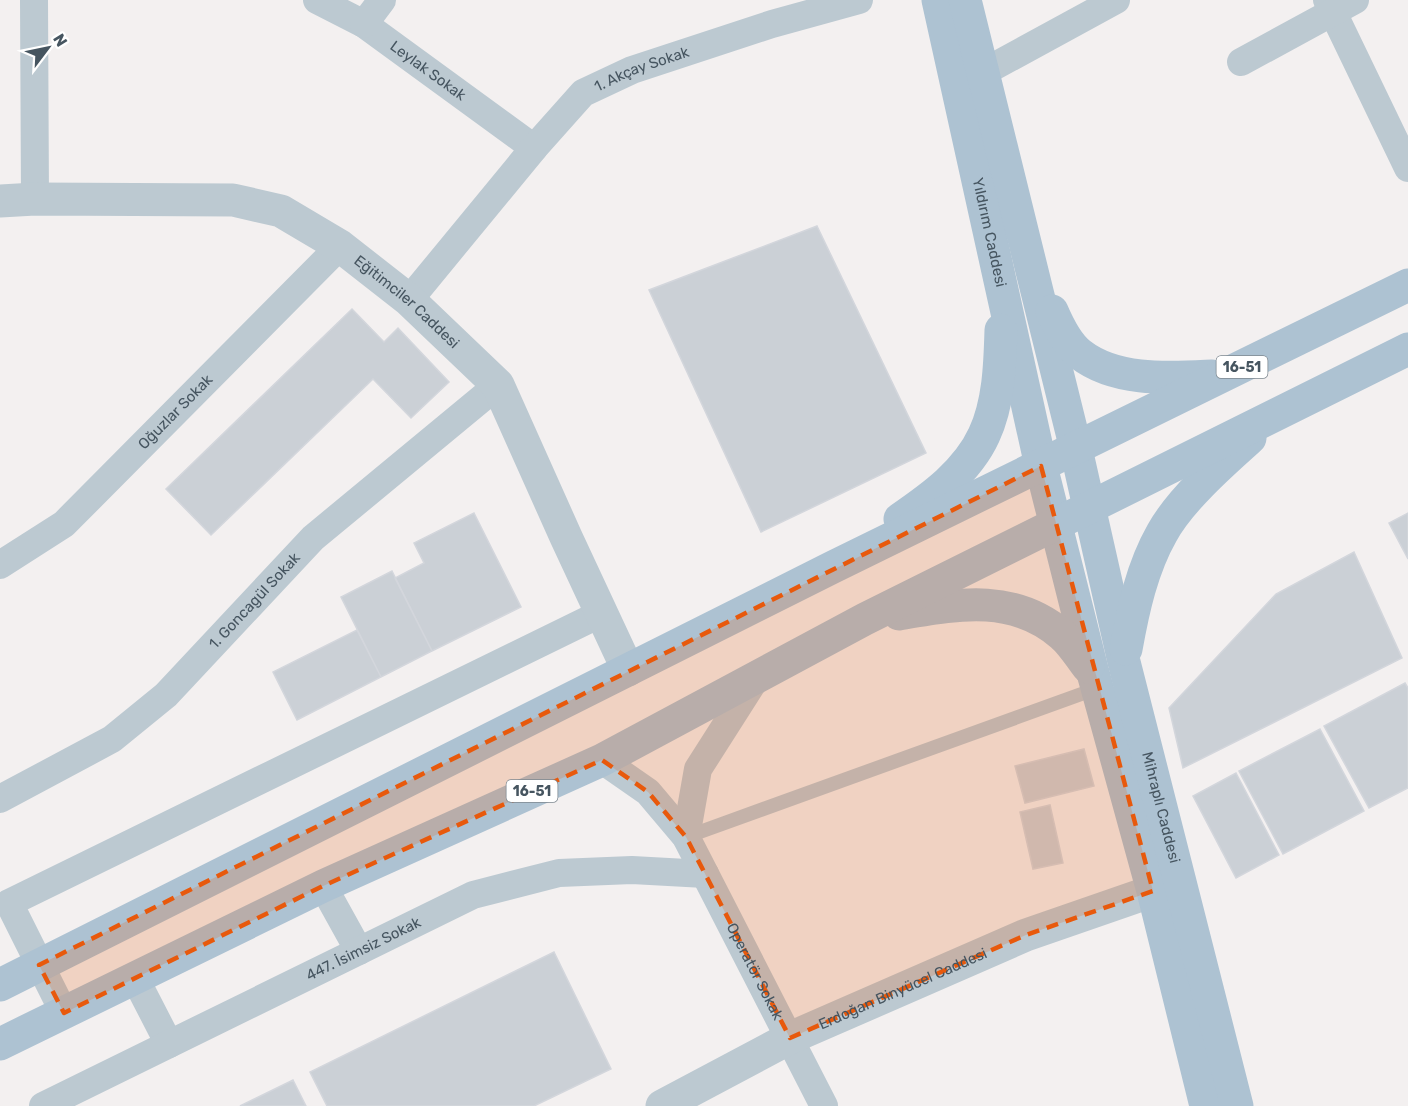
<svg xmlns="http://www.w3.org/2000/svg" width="1408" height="1106" font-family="Rubik,sans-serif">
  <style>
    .building { fill: #cbd0d6; stroke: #d3d6dc; stroke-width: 1.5 }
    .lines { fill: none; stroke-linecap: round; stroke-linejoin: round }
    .service { stroke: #bcc9d1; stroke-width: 14 }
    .minor { stroke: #bcc9d1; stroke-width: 28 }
    .tertiary { stroke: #bcc9d1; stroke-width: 33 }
    .primary { stroke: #adc2d2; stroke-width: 33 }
    .marked { fill: #e8590c; fill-opacity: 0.2; stroke: #e8590c; stroke-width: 4.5; stroke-dasharray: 12 8; stroke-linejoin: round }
    .labels { text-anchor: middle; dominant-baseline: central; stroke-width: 4.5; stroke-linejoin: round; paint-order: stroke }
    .shield { fill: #fff; stroke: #7e8890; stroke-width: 1.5 }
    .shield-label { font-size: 14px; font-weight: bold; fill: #465560 }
    .street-label { font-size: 15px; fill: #465560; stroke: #fff }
  </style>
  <rect width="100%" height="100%" fill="#f3f0f0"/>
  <!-- building -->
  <path class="building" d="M817 226 926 453 761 532 649 290Z
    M352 309 384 342 398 328 449 382 411 418 373 379 211 535 166 489Z
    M474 513 521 607 432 651 395 578 424 563 414 543Z
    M1408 513V559L1389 523Z
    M1354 552 1402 658 1183 768 1169 708 1276 594Z
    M392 571 432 651 381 677 341 597Z
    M357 630 381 677 297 720 273 672Z
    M1405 683 1408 688V788L1369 808 1324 726Z
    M1320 729 1364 811 1283 854 1239 771Z
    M1084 749 1094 786 1025 803 1015 766Z
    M1236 773 1279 855 1236 878 1193 796Z
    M1050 805 1063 863 1033 869 1020 812Z
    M554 952 611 1069 534 1106H327L310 1072Z
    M293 1080 306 1106H240Z"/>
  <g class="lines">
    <!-- service -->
    <path class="service" d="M686 837 1098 688"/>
    <!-- minor -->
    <g class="minor">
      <path d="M34 0 35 199"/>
      <path id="s1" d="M317 0 364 24 534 148"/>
      <path d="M1327 0 1408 168"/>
      <path d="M364 24 382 0"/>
      <path d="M1241 62 1355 0"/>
      <path d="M982 73 1116 0"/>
      <path id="s2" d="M409 300 534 148 583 93 632 70 772 24 859 0"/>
      <path id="s3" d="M0 565 64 524 340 246"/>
      <path id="s4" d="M602 760 648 792 686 837 824 1106"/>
      <path id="s5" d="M0 799 112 739 166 695 313 538 498 385"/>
      <path d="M686 837 698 769 756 678"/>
      <path d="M323 886 359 951"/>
      <path d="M135 978 169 1044"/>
      <path d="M64 1013 9 903 602 613"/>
      <path id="s6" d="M43 1106 473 895 559 873 632 870 705 874"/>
    </g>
    <!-- tertiary -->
    <g class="tertiary">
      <path id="s7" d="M0 201 35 199 233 200 281 211 340 246 409 300 498 385 566 537 628 670"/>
      <path id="s8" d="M662 1106 790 1038 1026 935 1153 891"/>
    </g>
    <!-- primary -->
    <g class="primary">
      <path id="s9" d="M938 0 1041 466 1093 673 1153 891 1206 1106"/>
      <path id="s10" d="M965 0 1076 449 1124 662 1237 1106"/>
      <path d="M1052 311C1058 325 1067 344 1080 354 1116 382 1169 378 1212 376"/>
      <path d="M900 519C932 497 967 472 984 435 999 403 1000 364 1001 330"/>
      <path d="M899 614C958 604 1013 593 1062 635 1072 643 1080 657 1088 667"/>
      <path d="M1126 649C1133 610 1142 568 1162 533 1180 500 1222 463 1250 438"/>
      <path d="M0 985 833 567 1408 285"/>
      <path d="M0 1044 323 886 602 760 865 619 1408 349"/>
    </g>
  </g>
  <!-- marked area -->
  <path class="marked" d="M1041 466 1153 891 1026 935 790 1038 686 837 648 792 602 760 323 886 64 1013 39 965Z"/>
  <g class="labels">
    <!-- shield labels -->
    <g class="shield">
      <rect x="1216.5" y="356" width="51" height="22" rx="4.5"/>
      <rect x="506.5" y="780" width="51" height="22" rx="4.5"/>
    </g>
    <g class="shield-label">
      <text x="1242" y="367">16-51</text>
      <text x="532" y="791">16-51</text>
    </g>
    <!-- street labels -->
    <g class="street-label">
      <text stroke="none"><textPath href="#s2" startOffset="334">1. Akçay Sokak</textPath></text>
      <text stroke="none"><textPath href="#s1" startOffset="132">Leylak Sokak</textPath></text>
      <text stroke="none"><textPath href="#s9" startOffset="238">Yıldırım Caddesi</textPath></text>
      <text stroke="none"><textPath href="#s7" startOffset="438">Eğitimciler Caddesi</textPath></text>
      <text stroke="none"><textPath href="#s3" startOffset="234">Oğuzlar Sokak</textPath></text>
      <text stroke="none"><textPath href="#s5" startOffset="326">1. Goncagül Sokak</textPath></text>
      <text stroke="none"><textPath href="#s10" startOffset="831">Mihraplı Caddesi</textPath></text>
      <text stroke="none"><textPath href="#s6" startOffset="357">447. İsimsiz Sokak</textPath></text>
      <text stroke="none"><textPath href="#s4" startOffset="266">Operatör Sokak</textPath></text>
      <text stroke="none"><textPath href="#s8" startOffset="268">Erdoğan Binyücel Caddesi</textPath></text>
    </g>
  </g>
  <!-- north arrow -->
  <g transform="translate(48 48) rotate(58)" stroke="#ffffff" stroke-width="4.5" paint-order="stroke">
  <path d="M0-4.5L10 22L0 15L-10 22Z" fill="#465560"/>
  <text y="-9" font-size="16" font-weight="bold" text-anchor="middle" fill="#465560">N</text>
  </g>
</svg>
